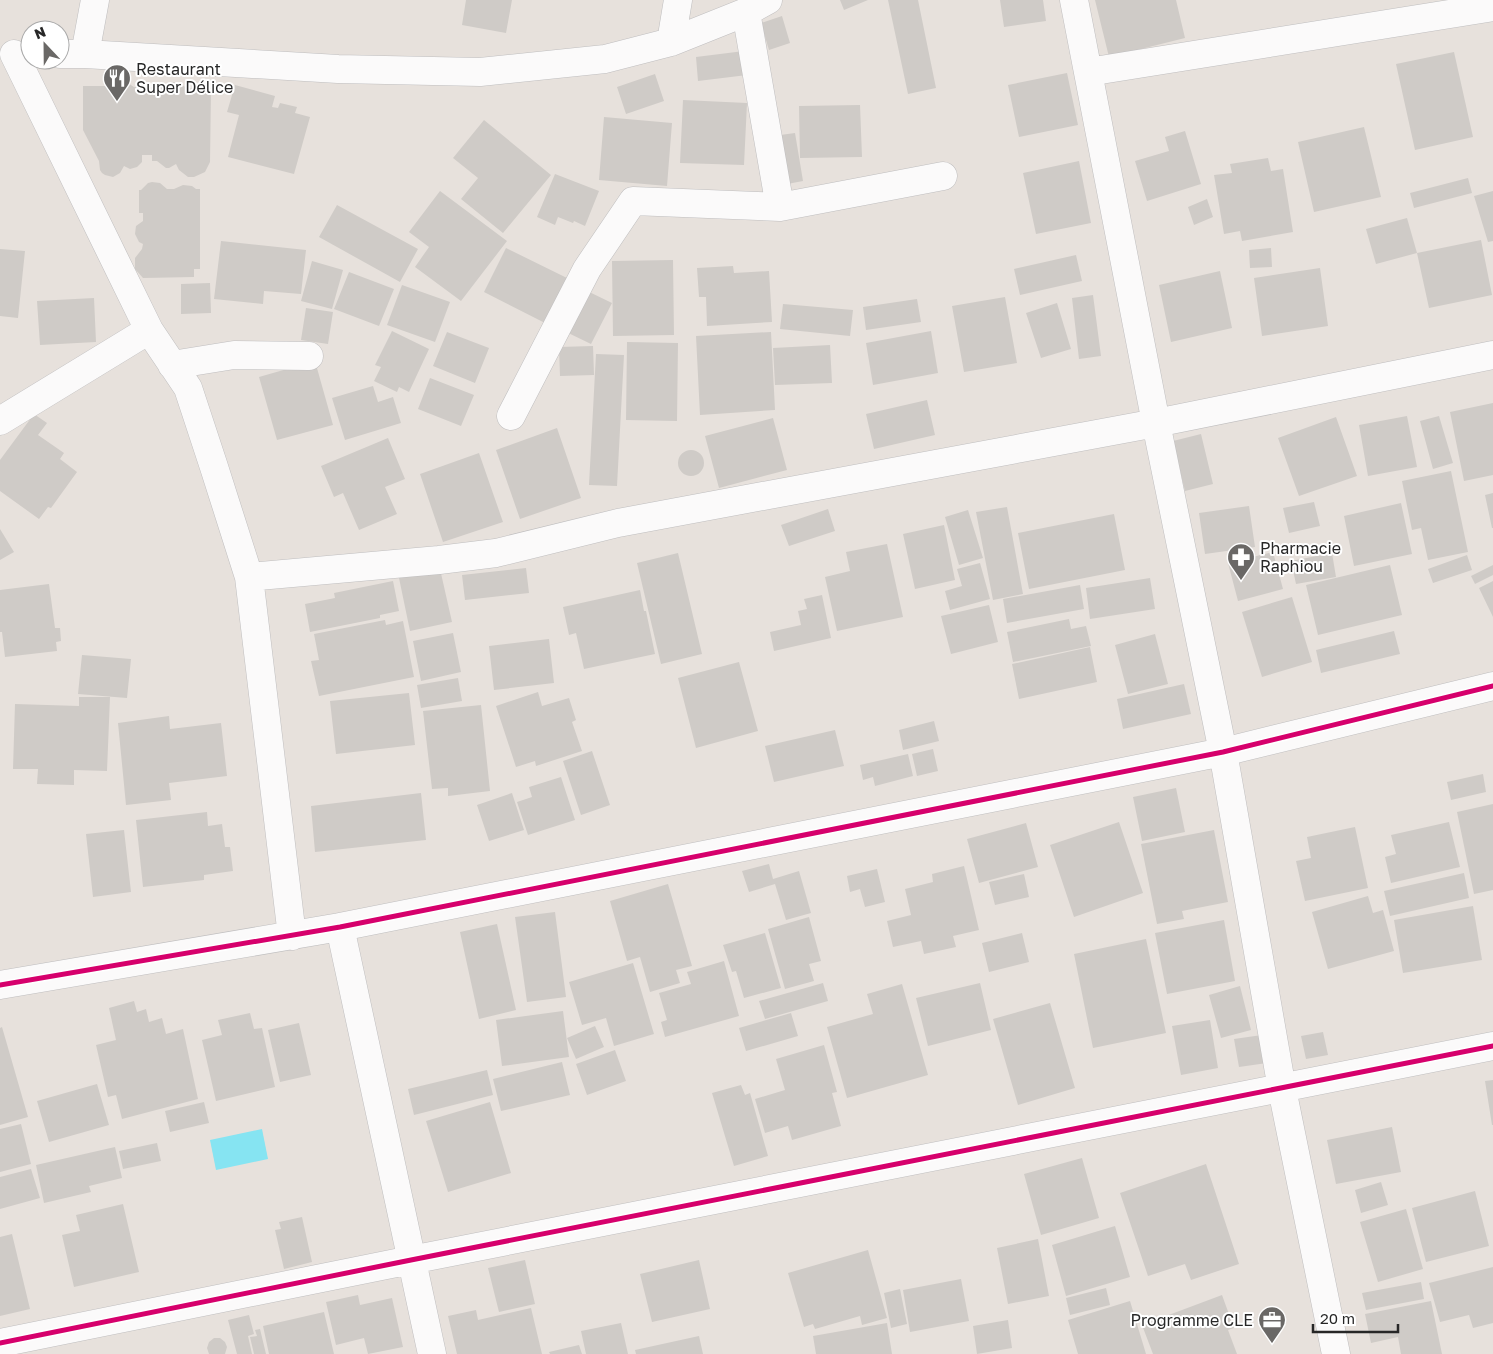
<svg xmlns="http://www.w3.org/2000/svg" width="1493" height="1354" font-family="'Golos Text',sans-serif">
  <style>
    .water { fill: #86e4f2 }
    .building { fill: #cfcbc7 }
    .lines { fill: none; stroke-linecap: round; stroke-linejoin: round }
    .minor-casing { stroke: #bfbebf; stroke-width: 29 }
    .minor { stroke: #fbfafa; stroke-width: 28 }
    .cycleway-casing { stroke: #fff; stroke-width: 8 }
    .cycleway { stroke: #d6006c; stroke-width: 5 }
    .labels { text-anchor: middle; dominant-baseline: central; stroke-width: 4; stroke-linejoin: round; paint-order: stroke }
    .poi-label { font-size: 16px; fill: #272727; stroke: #fff; text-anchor: start }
  </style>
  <rect width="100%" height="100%" fill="#e7e1dc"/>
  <!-- water -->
  <path class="water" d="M262 1129 268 1159 216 1170 210 1140Z"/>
  <!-- building -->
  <path class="building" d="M466 0H512L506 33 462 25Z
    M840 0H868L844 10Z
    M888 0H918L936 88 908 94Z
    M1000 0H1043L1046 21 1004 27Z
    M1095 0H1176L1185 38 1109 57Z
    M782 16 790 43 769 50 761 23Z
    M744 51 747 75 698 81 696 57Z
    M1454 52 1473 137 1415 150 1396 64Z
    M1067 73 1078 125 1019 137 1008 85Z
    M655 74 664 101 626 114 617 87Z
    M122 82H126L134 87H161L171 82H177L187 88H211L210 162 205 172 194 177H188L179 170 176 164 169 168H166L157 161H152V155H142V162L137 167 130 169 124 166 120 173 113 177 105 175 102 173 100 170 99 161 83 130V86H114Z
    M235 85 275 96 272 107 278 108 280 103 297 107 295 113 310 117 294 174 228 157 239 115 227 112Z
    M683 100 747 103 744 165 680 163Z
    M860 105 862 157 800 158 799 106Z
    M604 117 672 123 667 186 599 180Z
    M484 120 551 175 503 233 461 199 478 178 453 158Z
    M1364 127 1381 197 1314 212 1298 142Z
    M1185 131 1201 184 1147 201 1135 161 1169 151 1165 137Z
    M795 133 803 181 782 185 773 136Z
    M1268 158 1271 171 1283 169 1293 232 1242 241 1240 231 1224 234 1214 175 1232 173 1230 164Z
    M1079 161 1091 223 1036 234 1023 173Z
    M555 174 599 191 585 226 574 221 573 223 558 217 555 225 537 217Z
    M1468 178 1472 193 1414 208 1410 193Z
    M152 182 160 183 167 189H174L183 185 192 186 196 189H200V269H194V277L143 278 135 269V258L142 249 143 244 139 242 135 234 136 226 143 221V213H139V190H141L148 183Z
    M440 191 507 241 461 301 415 267 429 247 409 232Z
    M1493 191V241L1488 242 1474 196Z
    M1207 199 1213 217 1194 225 1188 207Z
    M337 205 418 249 400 282 319 237Z
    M1407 218 1417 253 1481 240 1492 295 1429 308 1417 253 1376 264 1366 229Z
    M221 241 306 250 301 294 264 291 263 304 214 299Z
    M506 248 567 278 545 323 484 292Z
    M1271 248 1272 267 1250 268 1249 250Z
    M0 249 25 251 18 318 0 316Z
    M1076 255 1082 281 1020 295 1014 269Z
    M673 260 674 335 613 336 612 261Z
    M312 261 343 270 332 309 301 301Z
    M733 266 734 273 769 271 772 322 707 326 706 297H699L697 268Z
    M1320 268 1328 326 1262 336 1254 278Z
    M1220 271 1232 328 1171 342 1159 285Z
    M349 272 394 289 379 326 334 309Z
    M210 283 211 313 181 314V284Z
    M402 285 450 302 435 342 387 325Z
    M581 288 612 303 591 344 560 329Z
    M1093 295 1101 356 1079 359 1072 298Z
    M1005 297 1017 363 964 372 952 306Z
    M94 298 96 342 40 345 37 301Z
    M917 299 921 322 866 330 863 307Z
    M1057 303 1071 349 1041 358 1026 313Z
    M783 304 853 310 850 336 780 329Z
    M306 308 333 312 328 344 301 340Z
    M392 331 429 349 409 392 399 387 397 392 374 381 381 367 375 365Z
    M931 331 938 373 873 385 866 343Z
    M447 332 489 348 475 383 433 366Z
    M771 332 775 410 700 415 696 336Z
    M627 342 678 343 677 421 626 420Z
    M830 345 832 383 775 385 773 348Z
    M593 346 594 375 560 376 559 347Z
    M596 354 624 355 617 486 589 485Z
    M315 361 333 425 277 440 259 377Z
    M430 378 474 395 461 426 418 409Z
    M373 386 378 402 393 397 401 423 345 440 332 398Z
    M927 400 935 435 874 449 866 414Z
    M1493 403V475L1464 481 1450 412Z
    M34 414 47 423 38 435 64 453 60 459 77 472 51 508 48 507 39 519 0 491V460Z
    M1407 416 1417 467 1368 476 1359 425Z
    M1439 416 1453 463 1433 469 1420 421Z
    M1336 417 1357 476 1299 496 1278 438Z
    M773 418 787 470 719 488 705 436Z
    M557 428 581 498 520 519 496 450Z
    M1201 434 1213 484 1185 491 1173 441Z
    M388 438 405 479 385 487 397 514 359 530 343 493 334 497 321 466Z
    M678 463a13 13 0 1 1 26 0a13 13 0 1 1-26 0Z
    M479 453 503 522 443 542 420 474Z
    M1451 471 1468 552 1428 560 1421 528 1412 530 1402 481Z
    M1493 493V528H1492L1485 495Z
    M1314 502 1320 526 1289 533 1283 508Z
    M1401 503 1412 554 1354 566 1344 516Z
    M1249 506 1255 547 1205 554 1199 513Z
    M1007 507 1023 594 993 600 976 512Z
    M828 509 835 531 789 546 781 525Z
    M968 510 983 558 959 565 945 517Z
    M1114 514 1125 570 1029 589 1018 533Z
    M944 525 955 580 915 589 903 534Z
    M0 529 14 552 0 560Z
    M887 544 903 617 837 631 825 577 850 571 846 552Z
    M1273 552 1283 589 1238 601 1228 563Z
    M678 553 702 654 661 664 637 563Z
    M1332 553 1336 577 1296 584 1291 561Z
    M1467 555 1472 570 1433 583 1428 569Z
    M980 563 990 599 950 610 945 591 962 586 957 569Z
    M1390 565 1402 615 1318 635 1306 585Z
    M1493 565V575L1475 584 1471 576Z
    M526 568 529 593 465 600 462 575Z
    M440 569 452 622 410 631 399 578Z
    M1150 578 1155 609 1090 619 1086 588Z
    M393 581 399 611 380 615V618L310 632 305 604 335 598 334 593Z
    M1493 581V617L1479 588Z
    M49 584 55 628H60L61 641 56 642 57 651 5 657 2 632H0V590Z
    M1080 585 1084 609 1007 623 1003 599Z
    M640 590 644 611H646L655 654 584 669 576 633 569 635 563 607Z
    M822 595 831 638 774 651 770 632 801 625 798 611 807 609 804 599Z
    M1292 597 1312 662 1262 677 1242 612Z
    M989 605 998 642 951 654 941 616Z
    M1069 619 1071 629 1086 626 1091 646 1013 662 1007 632Z
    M385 620 386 625 403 621 414 677 319 696 311 661 319 660 314 634Z
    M1394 631 1400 654 1321 673 1316 650Z
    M453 633 461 672 421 681 413 641Z
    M1155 634 1168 684 1128 694 1115 645Z
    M549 639 554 683 494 690 489 646Z
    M1090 647 1097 682 1019 699 1012 664Z
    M82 655 131 659 127 698 78 694Z
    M739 662 758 731 696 748 678 678Z
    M458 678 462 701 421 708 417 685Z
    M1184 684 1191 714 1123 729 1117 699Z
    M538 692 542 706 569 698 576 720 572 722 582 751 536 766 535 761 516 767 496 706Z
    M409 693 415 745 336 754 330 701Z
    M79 697H110L107 771 74 770V785L37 784 38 769H13L15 704 79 706Z
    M481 705 490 791 448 796V788L432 789 423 711Z
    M169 716 170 729 221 723 227 776 169 783 171 800 126 805 118 723Z
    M934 721 939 741 903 750 899 730Z
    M835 730 844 766 774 782 765 746Z
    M933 749 938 771 917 776 912 754Z
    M592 751 610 805 581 815 563 761Z
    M908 754 913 776 875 786 873 777 863 780 860 765Z
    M1483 774 1486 792 1451 800 1447 782Z
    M561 777 575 820 528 835 517 802 532 797 529 787Z
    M1176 788 1185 832 1142 841 1133 797Z
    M421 793 426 840 315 852 311 806Z
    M512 793 524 830 489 841 477 805Z
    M1493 804V890L1474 894 1457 812Z
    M207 812 208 826 222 824 225 847H230L233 871 204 875V880L143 887 136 820Z
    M1119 822 1143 893 1074 917 1050 845Z
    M1449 822 1460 867 1391 883 1385 857 1396 854 1391 835Z
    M1026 823 1038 867 979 883 967 839Z
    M1355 827 1368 888 1305 901 1296 861 1311 858 1307 837Z
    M124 830 131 892 93 897 86 834Z
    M1214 830 1228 902 1182 911 1184 919 1157 924 1141 844Z
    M769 864 773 879 799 871 811 913 786 920 775 884 749 892 742 871Z
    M964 866 979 930 953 936 956 947 924 954 921 941 893 947 887 921 911 915 905 889 933 882 932 874Z
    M877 869 885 902 865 907 860 889 850 892 847 876Z
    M1464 873 1469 898 1390 916 1384 891Z
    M1024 874 1029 897 995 905 989 882Z
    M668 884 692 966 676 970 680 983 650 992 640 957 627 961 610 901Z
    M1368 896 1373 913 1383 910 1394 951 1328 969 1312 912Z
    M1473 906 1482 960 1403 973 1394 920Z
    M555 912 566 997 527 1002 515 917Z
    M809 917 821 961 809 964 814 981 785 989 768 929Z
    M1224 920 1235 981 1167 994 1155 933Z
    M497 924 516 1010 479 1019 460 932Z
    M765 933 781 988 744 998 736 971 732 972 723 945Z
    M1022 933 1029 962 989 972 982 943Z
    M1146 939 1166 1033 1093 1048 1074 954Z
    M724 961 739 1016 665 1037 661 1022 667 1020 659 993 691 984 687 972Z
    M633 963 654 1034 614 1046 606 1018 582 1025 569 982Z
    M823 983 828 1001 765 1019 759 1001Z
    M980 983 991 1030 928 1046 916 998Z
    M902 984 928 1075 847 1098 827 1027 873 1014 867 994Z
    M1240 986 1251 1030 1221 1038 1209 995Z
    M134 1001 137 1012 146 1009 149 1022 162 1018 166 1034 183 1029 198 1099 122 1119 116 1095 108 1097 96 1045 116 1040 109 1008Z
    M1050 1003 1075 1088 1018 1105 993 1019Z
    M563 1011 569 1057 502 1066 496 1020Z
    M250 1013 254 1029 262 1028 275 1087 216 1101 202 1040 222 1035 218 1020Z
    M791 1013 798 1036 746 1051 739 1028Z
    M1210 1020 1218 1068 1181 1075 1172 1026Z
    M299 1023 311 1075 280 1082 268 1030Z
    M595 1026 604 1047 576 1059 567 1038Z
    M2 1027 28 1117 0 1125V1028Z
    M1323 1032 1328 1055 1306 1059 1301 1036Z
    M1262 1035 1267 1063 1239 1067 1234 1039Z
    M824 1045 837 1092 832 1093 841 1126 792 1140 788 1126 765 1133 755 1099 785 1090 776 1059Z
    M615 1050 626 1081 587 1095 576 1064Z
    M562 1062 570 1095 501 1111 493 1079Z
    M487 1070 493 1095 414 1115 408 1089Z
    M1493 1080V1125H1492L1485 1081Z
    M97 1084 109 1125 49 1142 37 1101Z
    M741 1085 745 1095 750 1093 768 1156 734 1166 712 1093Z
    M204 1102 209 1123 170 1132 165 1111Z
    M490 1102 511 1173 448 1192 426 1121Z
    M21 1124 31 1164 0 1172V1129Z
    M1392 1127 1401 1172 1336 1184 1327 1140Z
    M157 1143 161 1161 123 1169 119 1151Z
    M115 1147 122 1178 89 1186 91 1192 44 1203 36 1165Z
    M1082 1158 1099 1218 1041 1235 1024 1174Z
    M1206 1164 1239 1264 1191 1280 1185 1264 1148 1276 1120 1193Z
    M31 1169 40 1198 0 1209V1177Z
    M1381 1182 1388 1205 1361 1213 1355 1190Z
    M1475 1191 1489 1246 1426 1262 1412 1208Z
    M123 1204 139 1272 74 1287 62 1235 80 1231 76 1215Z
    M1406 1209 1423 1269 1378 1282 1360 1222Z
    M302 1217 312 1262 284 1269 275 1230 281 1229 279 1222Z
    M1115 1226 1130 1277 1066 1296 1052 1245Z
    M12 1234 30 1309 0 1316V1237Z
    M1038 1239 1049 1296 1008 1304 997 1248Z
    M868 1250 887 1318 862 1325 860 1316 815 1329 813 1324 804 1327 788 1273Z
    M525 1260 535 1304 499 1312 488 1268Z
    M699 1260 710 1309 652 1322 640 1274Z
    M1493 1267V1323L1473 1328 1469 1315 1440 1322 1429 1283Z
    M961 1279 969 1321 910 1332 903 1290Z
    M1421 1282 1424 1299 1366 1310 1362 1293Z
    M1106 1288 1110 1305 1070 1315 1066 1298Z
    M900 1289 907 1324 891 1328 884 1293Z
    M358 1295 360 1305 392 1298 403 1347 368 1354 364 1338 336 1345 326 1302Z
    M1222 1295 1234 1328 1228 1330 1237 1354H1153L1142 1325Z
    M1130 1301 1146 1354H1078L1068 1320Z
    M1431 1301 1442 1354H1401L1398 1337 1371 1343 1365 1314Z
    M531 1308 542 1354H457L448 1316 476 1310 478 1320Z
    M324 1312 334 1354H269L263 1326Z
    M249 1315 254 1334 248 1336 252 1354H237L228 1320Z
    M1008 1320 1012 1348 977 1354 973 1326Z
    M621 1323 628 1354H586L581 1331Z
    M887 1323 892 1354H816L813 1336Z
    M260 1329 266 1354H254L250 1337 257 1336 255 1330Z
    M699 1336 703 1354H636L635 1350Z
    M214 1338H220L225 1342 227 1347 225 1354H209L207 1348 209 1342Z
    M579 1345 582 1354H550L549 1352Z"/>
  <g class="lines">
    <!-- minor casing -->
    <g class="minor-casing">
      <path id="minor" d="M1074 0 1156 423 1223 752 1282 1089 1336 1354
        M746 12 780 207
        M671 42 678 0
        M14 54 149 330 188 388 214 467 249 577 292 936
        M60 54H85L338 69 480 72 605 59 671 42 746 12 768 0
        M85 54 95 0
        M1088 72 1493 7
        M172 365 234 355 309 356
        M511 416 587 269 633 201 780 207 943 176
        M0 421 149 330
        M249 577 439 560 496 553 618 523 1156 423 1493 355
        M340 927 432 1354
        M0 985 340 927 1223 752 1493 686
        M0 1343 411 1260 1493 1046"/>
    </g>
    <!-- minor -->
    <use href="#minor" class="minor"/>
    <!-- cycleway casing -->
    <g class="cycleway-casing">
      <path id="cycleway" d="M0 985 340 927 1223 752 1493 686
        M0 1343 411 1260 1493 1046"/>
    </g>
    <!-- cycleway -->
    <use href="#cycleway" class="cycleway"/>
  </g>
  <!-- icons -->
  <defs>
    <g id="restaurant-pin" transform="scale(1.4375)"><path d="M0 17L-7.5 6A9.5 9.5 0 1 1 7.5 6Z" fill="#6a6866" stroke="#fff"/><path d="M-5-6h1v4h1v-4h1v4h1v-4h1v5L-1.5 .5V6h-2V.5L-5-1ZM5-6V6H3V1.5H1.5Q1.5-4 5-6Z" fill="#fff"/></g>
    <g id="pharmacy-pin" transform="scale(1.4375)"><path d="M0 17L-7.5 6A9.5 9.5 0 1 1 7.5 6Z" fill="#6a6866" stroke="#fff"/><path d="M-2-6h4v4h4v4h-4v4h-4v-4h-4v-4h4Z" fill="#fff"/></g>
    <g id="office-pin" transform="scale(1.4375)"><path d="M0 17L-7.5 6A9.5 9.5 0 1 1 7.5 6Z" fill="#6a6866" stroke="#fff"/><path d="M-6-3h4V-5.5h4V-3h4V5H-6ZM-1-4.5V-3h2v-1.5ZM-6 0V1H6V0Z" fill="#fff"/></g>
  </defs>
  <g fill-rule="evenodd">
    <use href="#restaurant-pin" x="117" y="78"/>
    <use href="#pharmacy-pin" x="1241" y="557"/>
    <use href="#office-pin" x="1272" y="1320"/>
  </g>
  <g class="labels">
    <!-- poi labels -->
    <g class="poi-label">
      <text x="136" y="69">Restaurant<tspan x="136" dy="18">Super Délice</tspan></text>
      <text x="1260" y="548">Pharmacie<tspan x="1260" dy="18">Raphiou</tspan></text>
      <text x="1253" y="1320" text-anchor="end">Programme CLE</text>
    </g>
  </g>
  <!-- north arrow -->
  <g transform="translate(45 45) rotate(338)"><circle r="24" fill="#ffffff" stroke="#a9a9a9"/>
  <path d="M0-4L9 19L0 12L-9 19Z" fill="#6a6866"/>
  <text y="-8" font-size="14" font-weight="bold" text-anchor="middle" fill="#272727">N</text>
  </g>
  <!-- scale -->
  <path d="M1313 1324v8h85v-8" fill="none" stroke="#272727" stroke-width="2.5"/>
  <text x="1320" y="1324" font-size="15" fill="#272727" stroke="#ffffff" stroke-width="4" paint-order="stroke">20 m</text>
</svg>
